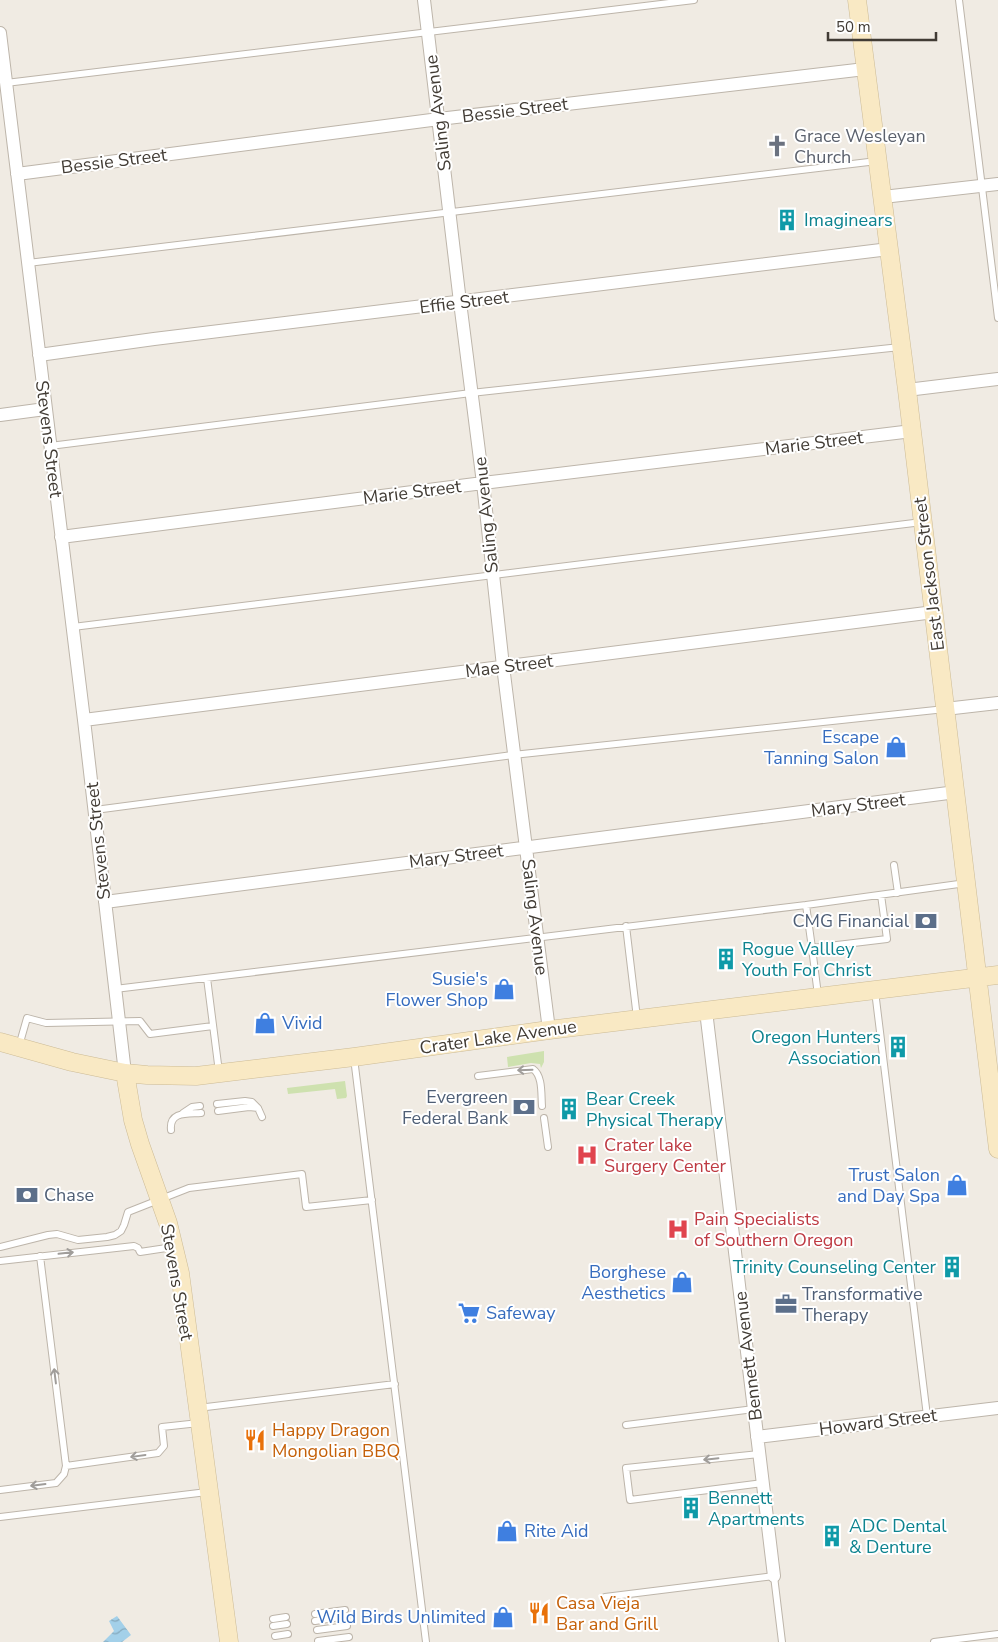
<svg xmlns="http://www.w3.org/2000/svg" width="998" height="1642" font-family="'Nunito Sans',sans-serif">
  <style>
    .grass { fill: #cee1af }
    .water { fill: url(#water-waves) }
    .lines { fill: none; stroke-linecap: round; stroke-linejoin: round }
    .lane-casing { stroke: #bdb5aa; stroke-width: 8 }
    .street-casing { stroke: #bdb5aa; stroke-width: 14 }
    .secondary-casing { stroke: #ccbb96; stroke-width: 19 }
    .lane { stroke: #fff; stroke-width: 6 }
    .street { stroke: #fff; stroke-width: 12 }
    .secondary { stroke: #f9e9c4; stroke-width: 18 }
    .oneway { stroke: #a09d9a }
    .labels { text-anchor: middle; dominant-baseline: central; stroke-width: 4; stroke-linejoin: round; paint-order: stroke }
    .street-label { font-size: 18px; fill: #413b34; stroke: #fff }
    .worship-label { font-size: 18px; fill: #5b616d; stroke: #fff; text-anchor: start }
    .culture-label { font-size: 18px; fill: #0d838f; stroke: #fff; text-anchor: start }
    .shop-label { font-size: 18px; fill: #366cbe; stroke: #fff; text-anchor: end }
    .service-label { font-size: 18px; fill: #4e5e75; stroke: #fff; text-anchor: end }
    .health-label { font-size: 18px; fill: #be3a42; stroke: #fff; text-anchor: start }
    .food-label { font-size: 18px; fill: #c56008; stroke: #fff; text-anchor: start }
  </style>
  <defs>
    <pattern id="water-waves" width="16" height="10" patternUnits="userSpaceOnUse" patternTransform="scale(1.25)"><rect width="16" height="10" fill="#a3d0e9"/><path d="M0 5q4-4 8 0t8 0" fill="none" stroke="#86aabe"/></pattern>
  </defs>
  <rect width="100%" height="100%" fill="#f0ebe3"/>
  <!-- grass -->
  <path class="grass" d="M544 1051V1062L541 1068 540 1064 531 1063 508 1067 507 1057Z
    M345 1081 347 1096 346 1098 337 1099 335 1089 288 1094 287 1088Z"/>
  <!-- water -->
  <path class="water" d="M117 1616 131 1635 122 1642H103L114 1631 109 1621Z"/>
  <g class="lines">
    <!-- lane casing -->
    <g class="lane-casing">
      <path id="lane" d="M959 0 998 318
        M6 83 694 0
        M28 263 877 161
        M50 446 471 393 900 347
        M73 627 922 522
        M95 810 513 755 945 709
        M894 865 898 893
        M806 905 812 948
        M626 926 637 1018
        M207 978 219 1072
        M115 989 806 905 966 883
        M875 991 927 1416
        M818 995 812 948 887 939 881 895
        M19 1046 27 1018 46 1023 140 1021 150 1034 213 1026
        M354 1058 426 1642
        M478 1076 533 1069C543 1076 541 1095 542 1106
        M217 1104 245 1101 252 1102 258 1108
        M218 1111 249 1107 258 1108 262 1117
        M183 1113 192 1107 200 1106
        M544 1118 548 1147
        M171 1130C169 1111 188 1114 201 1113
        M0 1247 48 1235 57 1234 78 1240 107 1237 115 1235 121 1231 124 1225 128 1212 189 1188 302 1174 306 1207 372 1200
        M40 1256 66 1466 158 1453 164 1446 162 1427 199 1423
        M0 1261 134 1246 138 1248 140 1252 173 1247
        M198 1408 395 1384
        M626 1425 754 1409
        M759 1454 626 1468 630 1500 763 1483
        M0 1490 56 1483 64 1474 66 1466
        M0 1517 207 1492
        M605 1597 774 1576 782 1642
        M315 1614 345 1610
        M273 1619 286 1617
        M315 1621 346 1616
        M273 1626 287 1624
        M317 1630 347 1626
        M275 1636 288 1634
        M318 1641 349 1637
        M934 1642 998 1634"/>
    </g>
    <!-- street casing -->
    <g class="street-casing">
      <path id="street" d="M424 0 460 302 483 483 503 666 549 1030
        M0 33 84 720 125 1073
        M17 174 439 119 865 69
        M883 197 998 184
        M39 355 154 339 889 249
        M907 390 998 379
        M0 415 45 409
        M61 537 483 483 912 431
        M945 709 998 703
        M84 720 934 612
        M105 902 956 792
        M706 1011 774 1576
        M757 1437 998 1408"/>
    </g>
    <!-- secondary casing -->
    <g class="secondary-casing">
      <path id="secondary" d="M857 0 907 390 998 1149
        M0 1042 72 1062 125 1073 147 1075 196 1076 354 1057 549 1030 998 975
        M125 1073 133 1120 140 1144 168 1223 180 1273 229 1642"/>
    </g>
    <!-- lane -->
    <use href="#lane" class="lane"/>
    <!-- street -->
    <use href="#street" class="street"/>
    <!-- secondary -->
    <use href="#secondary" class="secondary"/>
  </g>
  <!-- one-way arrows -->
  <defs><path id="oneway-shaft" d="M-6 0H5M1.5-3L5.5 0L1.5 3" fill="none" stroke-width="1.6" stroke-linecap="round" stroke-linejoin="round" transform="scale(1.25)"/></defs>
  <g class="oneway">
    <use href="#oneway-shaft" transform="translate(525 1070) rotate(178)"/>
    <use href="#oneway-shaft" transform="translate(66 1253) rotate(-6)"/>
    <use href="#oneway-shaft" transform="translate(55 1376) rotate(-97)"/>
    <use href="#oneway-shaft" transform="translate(138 1456) rotate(172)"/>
    <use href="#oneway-shaft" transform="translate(711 1459) rotate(174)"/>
    <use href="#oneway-shaft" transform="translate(38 1485) rotate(173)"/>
  </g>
  <!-- icons -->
  <defs>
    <g id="church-bare" transform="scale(1.725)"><path d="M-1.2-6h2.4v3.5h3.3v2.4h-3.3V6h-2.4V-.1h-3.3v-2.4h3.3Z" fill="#6b7280" stroke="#fff" stroke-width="2.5" paint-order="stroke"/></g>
    <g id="building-bare" transform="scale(1.725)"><path d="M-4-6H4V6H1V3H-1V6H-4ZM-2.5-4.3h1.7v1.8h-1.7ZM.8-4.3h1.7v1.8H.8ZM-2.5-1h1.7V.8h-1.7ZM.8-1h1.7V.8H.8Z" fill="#0f9aa8" stroke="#fff" stroke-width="2.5" paint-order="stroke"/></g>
    <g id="shop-bare" transform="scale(1.725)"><path d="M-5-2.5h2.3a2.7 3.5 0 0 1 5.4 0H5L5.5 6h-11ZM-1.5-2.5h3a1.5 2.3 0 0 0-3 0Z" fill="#3f7fe0" stroke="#fff" stroke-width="2.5" paint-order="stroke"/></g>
    <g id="bank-bare" transform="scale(1.725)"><path d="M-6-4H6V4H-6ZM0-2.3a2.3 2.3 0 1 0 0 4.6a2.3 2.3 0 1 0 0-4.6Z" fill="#5c6f8a" stroke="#fff" stroke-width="2.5" paint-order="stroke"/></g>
    <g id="hospital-bare" transform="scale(1.725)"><path d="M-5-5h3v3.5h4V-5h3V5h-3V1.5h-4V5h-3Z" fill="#e0444e" stroke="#fff" stroke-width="2.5" paint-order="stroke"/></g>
    <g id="office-bare" transform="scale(1.725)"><path d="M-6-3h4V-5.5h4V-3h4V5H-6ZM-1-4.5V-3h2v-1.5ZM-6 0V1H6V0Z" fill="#5c6f8a" stroke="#fff" stroke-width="2.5" paint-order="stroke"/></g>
    <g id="supermarket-bare" transform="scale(1.725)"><path d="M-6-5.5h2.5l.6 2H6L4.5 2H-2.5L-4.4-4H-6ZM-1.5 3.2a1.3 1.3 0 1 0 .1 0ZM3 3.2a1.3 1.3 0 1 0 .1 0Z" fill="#3f7fe0" stroke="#fff" stroke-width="2.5" paint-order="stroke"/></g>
    <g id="restaurant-bare" transform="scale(1.725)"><path d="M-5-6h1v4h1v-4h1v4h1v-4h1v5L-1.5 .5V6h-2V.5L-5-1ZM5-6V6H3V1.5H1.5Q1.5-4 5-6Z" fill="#e8710a" stroke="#fff" stroke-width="2.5" paint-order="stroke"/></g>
  </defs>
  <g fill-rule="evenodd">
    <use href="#church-bare" x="777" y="146"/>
    <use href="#building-bare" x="787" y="220"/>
    <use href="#shop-bare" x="896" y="747"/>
    <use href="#bank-bare" x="926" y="921"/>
    <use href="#building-bare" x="726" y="959"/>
    <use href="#shop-bare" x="504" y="989"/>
    <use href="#shop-bare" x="265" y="1023"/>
    <use href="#building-bare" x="898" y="1047"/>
    <use href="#bank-bare" x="524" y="1107"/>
    <use href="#building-bare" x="569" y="1109"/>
    <use href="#hospital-bare" x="587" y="1155"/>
    <use href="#shop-bare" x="957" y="1185"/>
    <use href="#bank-bare" x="27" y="1195"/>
    <use href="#hospital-bare" x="678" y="1229"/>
    <use href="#building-bare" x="952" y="1267"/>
    <use href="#shop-bare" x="682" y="1282"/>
    <use href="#office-bare" x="786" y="1304"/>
    <use href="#supermarket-bare" x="469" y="1313"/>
    <use href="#restaurant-bare" x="255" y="1440"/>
    <use href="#building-bare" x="691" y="1508"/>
    <use href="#shop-bare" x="507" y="1531"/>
    <use href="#building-bare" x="832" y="1536"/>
    <use href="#restaurant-bare" x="539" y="1613"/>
    <use href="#shop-bare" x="503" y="1617"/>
  </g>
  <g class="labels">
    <!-- street labels -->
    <g class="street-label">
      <text transform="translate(515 110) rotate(-7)">Bessie Street</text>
      <text transform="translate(438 113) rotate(-97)">Saling Avenue</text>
      <text transform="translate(114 161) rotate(-7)">Bessie Street</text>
      <text transform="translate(464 302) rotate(-7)">Effie Street</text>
      <text transform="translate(49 439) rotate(83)">Stevens Street</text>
      <text transform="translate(814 443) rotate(-7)">Marie Street</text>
      <text transform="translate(412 492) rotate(-7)">Marie Street</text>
      <text transform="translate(486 515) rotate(-96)">Saling Avenue</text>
      <text transform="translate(929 574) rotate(-97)">East Jackson Street</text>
      <text transform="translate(509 666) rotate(-7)">Mae Street</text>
      <text transform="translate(858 805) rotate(-7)">Mary Street</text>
      <text transform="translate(98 841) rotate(-96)">Stevens Street</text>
      <text transform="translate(456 856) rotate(-7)">Mary Street</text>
      <text transform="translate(535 917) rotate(83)">Saling Avenue</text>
      <text transform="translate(498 1037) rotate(-8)">Crater Lake Avenue</text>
      <text transform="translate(177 1282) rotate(80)">Stevens Street</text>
      <text transform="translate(748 1356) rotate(-97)">Bennett Avenue</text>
      <text transform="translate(878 1422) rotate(-7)">Howard Street</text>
    </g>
    <!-- worship labels -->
    <g class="worship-label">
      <text x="794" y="136">Grace Wesleyan<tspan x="794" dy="21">Church</tspan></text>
    </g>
    <!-- culture labels -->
    <g class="culture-label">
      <text x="804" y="220">Imaginears</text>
      <text x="742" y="949">Rogue Vallley<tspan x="742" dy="21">Youth For Christ</tspan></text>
      <text x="881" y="1037" text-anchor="end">Oregon Hunters<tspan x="881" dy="21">Association</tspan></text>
      <text x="586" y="1099">Bear Creek<tspan x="586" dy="21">Physical Therapy</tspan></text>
      <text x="936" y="1267" text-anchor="end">Trinity Counseling Center</text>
      <text x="708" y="1498">Bennett<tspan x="708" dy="21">Apartments</tspan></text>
      <text x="849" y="1526">ADC Dental<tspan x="849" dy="21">&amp; Denture</tspan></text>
    </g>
    <!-- shop labels -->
    <g class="shop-label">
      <text x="879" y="737">Escape<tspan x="879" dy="21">Tanning Salon</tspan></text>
      <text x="488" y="979">Susie's<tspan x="488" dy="21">Flower Shop</tspan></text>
      <text x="282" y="1023" text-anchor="start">Vivid</text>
      <text x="940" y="1175">Trust Salon<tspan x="940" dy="21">and Day Spa</tspan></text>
      <text x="666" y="1272">Borghese<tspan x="666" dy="21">Aesthetics</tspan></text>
      <text x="486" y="1313" text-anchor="start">Safeway</text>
      <text x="524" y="1531" text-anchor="start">Rite Aid</text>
      <text x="486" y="1617">Wild Birds Unlimited</text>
    </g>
    <!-- service labels -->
    <g class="service-label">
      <text x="909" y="921">CMG Financial</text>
      <text x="508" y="1097">Evergreen<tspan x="508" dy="21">Federal Bank</tspan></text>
      <text x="44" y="1195" text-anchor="start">Chase</text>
      <text x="802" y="1294" text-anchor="start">Transformative<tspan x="802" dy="21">Therapy</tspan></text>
    </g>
    <!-- health labels -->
    <g class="health-label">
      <text x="604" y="1145">Crater lake<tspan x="604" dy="21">Surgery Center</tspan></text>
      <text x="694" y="1219">Pain Specialists<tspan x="694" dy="21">of Southern Oregon</tspan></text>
    </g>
    <!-- food labels -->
    <g class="food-label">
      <text x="272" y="1430">Happy Dragon<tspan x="272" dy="21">Mongolian BBQ</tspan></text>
      <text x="556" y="1603">Casa Vieja<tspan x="556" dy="21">Bar and Grill</tspan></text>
    </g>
  </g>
  <!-- scale -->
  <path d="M828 32v8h108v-8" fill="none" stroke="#413b34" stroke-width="2.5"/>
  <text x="836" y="32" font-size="15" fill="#413b34" stroke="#ffffff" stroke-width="4" paint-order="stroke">50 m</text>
</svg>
